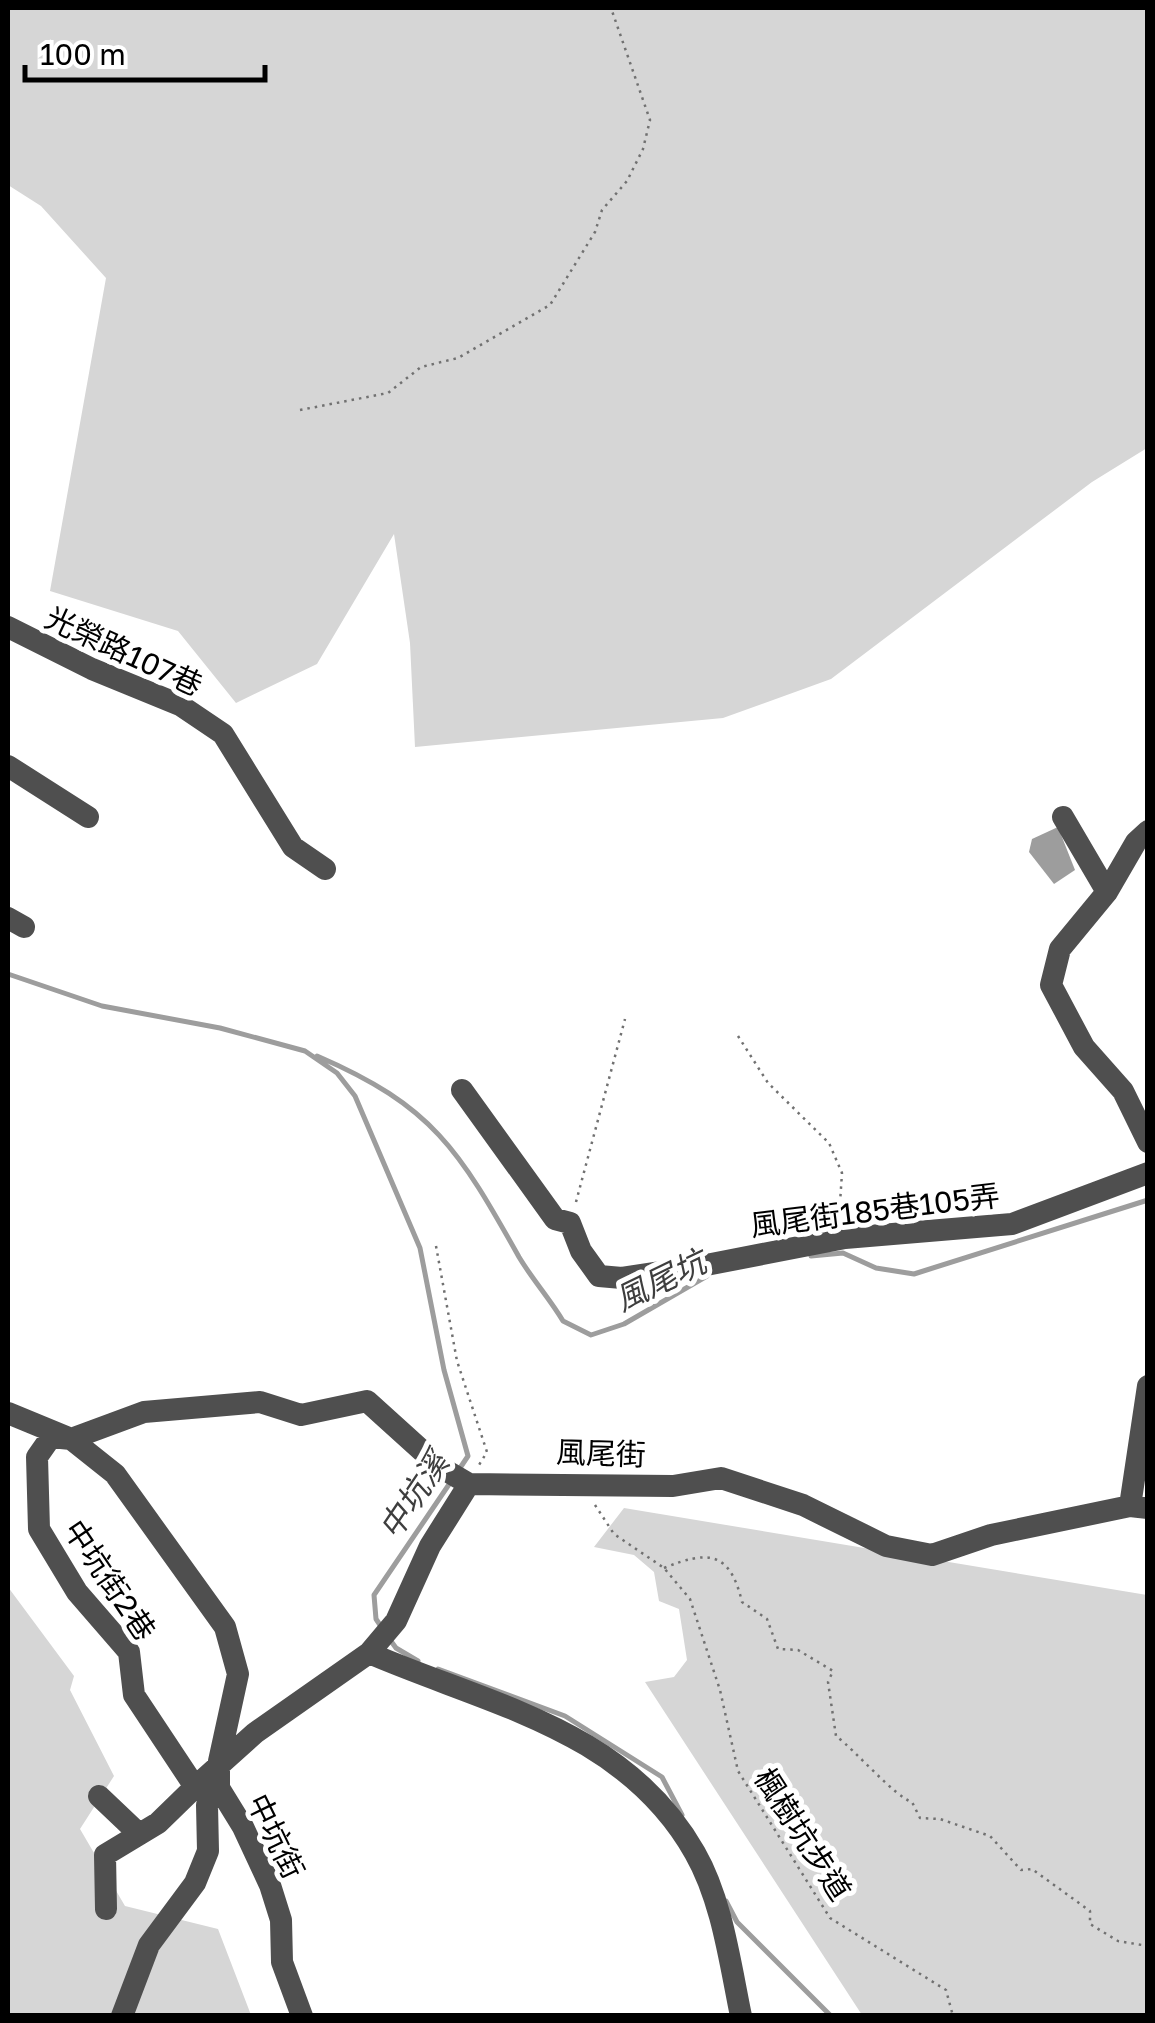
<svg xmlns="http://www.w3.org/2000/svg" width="1155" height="2023" font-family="'Golos Text','Noto Sans TC',sans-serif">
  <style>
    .green { fill: #d6d6d6 }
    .water { fill: #9d9d9d }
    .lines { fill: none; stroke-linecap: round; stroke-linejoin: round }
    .stream { stroke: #9d9d9d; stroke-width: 5 }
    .path { stroke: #717171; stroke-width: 2.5; stroke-dasharray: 2.5 5; stroke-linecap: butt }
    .minor { stroke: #4f4f4f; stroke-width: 22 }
    .labels { text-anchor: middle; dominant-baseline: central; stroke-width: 10; stroke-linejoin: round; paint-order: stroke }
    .street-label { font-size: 30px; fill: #000; stroke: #fff }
    .water-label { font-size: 32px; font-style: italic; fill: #3e3e3e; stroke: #fff }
  </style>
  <rect width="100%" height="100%" fill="#fff"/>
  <!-- green -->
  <path class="green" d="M8 8H1147V448L1092 482 831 679 723 718 415 747 410 643 394 534 317 664 236 703 178 631 50 591 106 278 41 206 8 185Z
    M624 1508 1147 1595V2015H862L645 1682 674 1677 687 1660 679 1609 659 1601 654 1572 634 1555 594 1547Z
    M8 1587 74 1676 70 1690 114 1776 80 1829 125 1906 218 1929 251 2015H8Z"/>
  <!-- water -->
  <path class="water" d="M1058 827 1075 870 1054 884 1029 852 1032 839Z"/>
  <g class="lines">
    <!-- stream -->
    <path class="stream" d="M8 974 102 1006 220 1028 305 1051 337 1073 355 1096 420 1248 444 1370 468 1456 458 1471
      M317 1056C433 1106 459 1150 519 1257 532 1279 550 1299 563 1321L591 1335 624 1324 707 1276
      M811 1256 843 1253 876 1268 914 1274 1148 1200
      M382 1628 376 1619 374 1595 452 1480
      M388 1637 396 1648 418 1661
      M438 1669 565 1716 662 1777 682 1815
      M726 1901 737 1922 831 2016"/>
    <!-- path -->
    <path class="path" d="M300 410 388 393 421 367 458 358 550 305 595 232 602 210 627 181 643 149 650 120 611 8
      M738 1036 768 1083 829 1143 842 1173 839 1218
      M576 1202 625 1019
      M436 1246 457 1361 487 1452 479 1465
      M595 1505 614 1534 664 1568 690 1599 720 1690 738 1771 830 1918 946 1990 953 2016
      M664 1568C708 1550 730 1551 742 1602L767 1619 778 1649 798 1650 833 1671 828 1682 836 1736C856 1751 895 1797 912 1802L920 1818 940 1819 990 1836 1021 1870 1032 1869 1090 1911V1924L1118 1941 1148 1946"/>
    <!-- minor -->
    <path class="minor" d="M8 627 92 669 180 705 223 734 293 847 325 869
      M8 766 88 817
      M1063 817 1107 892
      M1148 831 1136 842 1107 892 1060 949 1051 985 1084 1047 1123 1091 1148 1142
      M8 918 24 927
      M462 1090 555 1219 570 1223 581 1251 599 1276 622 1278 701 1266 845 1238 1012 1224 1148 1173
      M8 1413 71 1439 115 1474 225 1627 238 1674 219 1761V1788L243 1827 270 1885 281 1920 282 1962 302 2016
      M71 1439 144 1412 260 1402 301 1415 367 1401 440 1467 469 1484 673 1486 721 1478 803 1505 886 1546 932 1555 991 1535 1130 1506 1148 1508
      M71 1439 51 1437 37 1457 39 1529 77 1592 129 1652 134 1695 195 1787 255 1733 369 1653 396 1621 430 1546 469 1484
      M1130 1506 1148 1386
      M369 1653C489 1705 625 1729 695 1853 722 1900 730 1963 741 2016
      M99 1796 138 1833
      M106 1909 105 1855 158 1823 195 1787
      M122 2016 149 1945 195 1883 208 1851 207 1805 219 1788"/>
  </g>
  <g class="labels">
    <!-- street labels -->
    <g class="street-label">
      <text transform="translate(124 651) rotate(25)">光榮路107巷</text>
      <text transform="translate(875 1210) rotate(-7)">風尾街185巷105弄</text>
      <text transform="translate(601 1453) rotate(2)">風尾街</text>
      <text transform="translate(110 1580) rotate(56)">中坑街2巷</text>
      <text transform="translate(803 1834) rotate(57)">楓樹坑步道</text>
      <text transform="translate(276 1836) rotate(64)">中坑街</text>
    </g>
    <!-- water labels -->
    <g class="water-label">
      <text transform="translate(660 1280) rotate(-26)">風尾坑</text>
      <text transform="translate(413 1495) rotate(-56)">中坑溪</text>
    </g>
  </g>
  <!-- border -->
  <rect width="1155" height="2023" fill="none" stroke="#000000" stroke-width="20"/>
  <!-- scale -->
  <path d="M25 65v15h240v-15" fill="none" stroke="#000000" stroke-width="5"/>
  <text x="40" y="65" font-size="30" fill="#000000" stroke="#ffffff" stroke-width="8" paint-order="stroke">100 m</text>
</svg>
